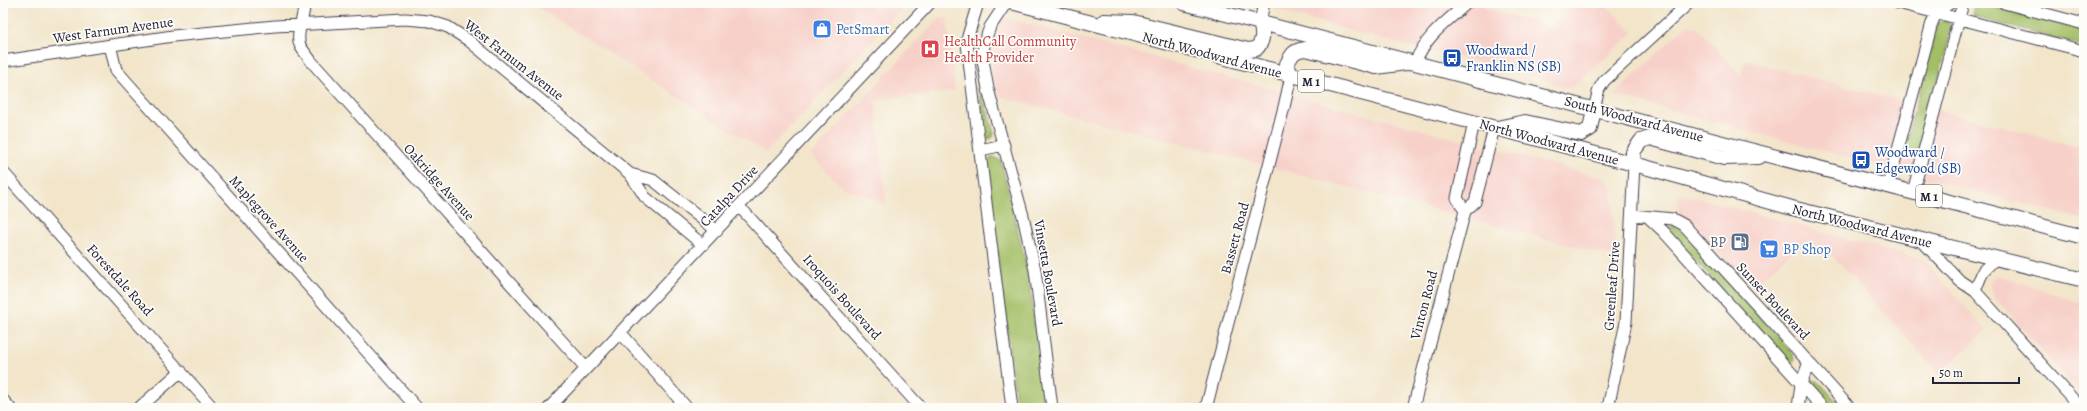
<svg xmlns="http://www.w3.org/2000/svg" width="2087" height="411" font-family="Alegreya,serif">
  <style>
    .built { fill: #f7d1c9 }
    .green { fill: #a3be65; stroke: #627050 }
    .lines { fill: none; stroke-linecap: round; stroke-linejoin: round }
    .minor-casing { stroke: #413f50; stroke-width: 13 }
    .major-casing { stroke: #413f50; stroke-width: 16 }
    .minor { stroke: #fff; stroke-width: 11 }
    .major { stroke: #fff; stroke-width: 14 }
    .labels { text-anchor: middle; dominant-baseline: central; stroke-width: 3.5; stroke-linejoin: round; paint-order: stroke }
    .shield { fill: #fdfcf7; stroke: #646373; stroke-width: 1 }
    .shield-label { font-size: 13px; font-weight: bold; fill: #22223b }
    .shop-label { font-size: 14px; fill: #366cbe; stroke: #fdfcf7; text-anchor: start }
    .street-label { font-size: 14px; fill: #22223b; stroke: #fdfcf7 }
    .health-label { font-size: 14px; fill: #be3a42; stroke: #fdfcf7; text-anchor: start }
    .transit-label { font-size: 14px; fill: #164399; stroke: #fdfcf7; text-anchor: start }
    .service-label { font-size: 14px; fill: #4e5e75; stroke: #fdfcf7; text-anchor: end }
  </style>
  <rect width="100%" height="100%" fill="#fdfcf7"/>
  <filter id="ink" filterUnits="userSpaceOnUse"><feTurbulence type="fractalNoise" baseFrequency=".025" numOctaves="2"/><feDisplacementMap in="SourceGraphic" scale="8" xChannelSelector="R" yChannelSelector="G"/><feConvolveMatrix kernelMatrix="1 2 1 2 8 2 1 2 1" color-interpolation-filters="sRGB"/></filter>
  <filter id="wash" filterUnits="userSpaceOnUse"><feTurbulence type="fractalNoise" baseFrequency=".012" numOctaves="4" result="noise"/><feDisplacementMap in="SourceGraphic" scale="16" xChannelSelector="R" yChannelSelector="G"/><feGaussianBlur stdDeviation="0.9" result="paint"/><feColorMatrix in="noise" values="0 0 0 0 0 0 0 0 0 0 0 0 0 0 0 0 0 1.4 0 .05"/><feComposite in="paint" operator="in"/></filter>
  <g filter="url(#wash)">
    <rect width="100%" height="100%" fill="#f2e5ca"/>
    <!-- built -->
    <path class="built" d="M531 3H901L899 11 766 153Z
      M1252 3H1482L1484 8 1551 26 1576 3H1604L1633 33 1570 89 1516 71 1399 44Z
      M940 17 947 18 955 91 875 100 886 204 842 187 811 155Z
      M1006 18 1606 179 1612 190 1616 257 998 96 991 72 994 43 1000 22Z
      M1686 26 1697 27 1741 75 1745 60 2084 148V220L1614 95Z
      M1679 193 1924 260 1986 331 1939 374 1825 247 1803 242 1753 287 1679 212Z
      M1997 275 2084 304V398L1993 296 1990 280Z"/>
    <!-- green -->
    <path class="green" d="M1982 3 2084 30V46L1978 18 1974 16 1973 9 1976 5Z
      M1946 21 1952 27 1919 152 1915 157 1909 158 1905 154 1904 150 1937 25 1939 22Z
      M977 27 982 28C969 62 984 100 994 133L993 137 989 139 984 135 973 40Z
      M994 157 1001 161 1028 273 1045 398 1042 408H1017L986 164 991 158Z
      M1672 226 1683 231 1793 354 1794 361 1788 363 1667 229 1668 227Z
      M1813 380 1819 382 1843 408H1827L1809 384Z"/>
  </g>
  <g filter="url(#ink)">
    <g class="lines">
      <!-- minor casing -->
      <g class="minor-casing">
        <path id="minor" d="M304 3C305 17 295 33 300 45 302 50 308 56 311 61L586 368
          M978 3 968 36 967 44 988 219 1012 408
          M1006 3 990 27 984 43 983 60 988 89 1023 216 1035 270 1052 408
          M1898 3 2084 51
          M2004 3 2084 24
          M1260 22 1264 3
          M110 45 116 70 417 408
          M3 61 173 36 275 26 405 19 429 21 448 27 468 40 630 174 645 197 703 245
          M1415 62C1428 34 1444 24 1467 3
          M1594 109 1599 89 1604 81 1689 3
          M980 150 1004 145
          M3 172 213 408
          M630 174 653 180 717 231
          M1888 186 1932 23 1936 13 1950 3
          M1913 192 1963 3
          M739 206 921 408
          M1465 211 1457 198 1474 123
          M1632 215 1673 219 1684 225 1850 408
          M1648 217 1663 231 1823 408
          M1922 241 1960 281 1975 291 2081 408
          M1975 291 1983 271 1995 259
          M620 332 687 408
          M3 400 10 408
          M139 408 181 371
          M549 408 930 3
          M1206 408 1284 107 1291 76
          M1413 408 1465 211 1475 202 1494 128
          M1608 408 1626 322 1634 164
          M1798 408 1801 384 1809 362"/>
      </g>
      <!-- major casing -->
      <g class="major-casing">
        <path id="major" d="M1015 3 1634 164 1792 208 2084 280
          M1184 3 2084 237
          M1104 21 1133 22 1248 50 1256 49C1264 41 1263 34 1260 22
          M1291 76 1287 64C1292 54 1294 50 1306 49L1376 67 1406 63
          M1497 128 1525 122 1581 134 1590 129 1594 109
          M1634 164 1633 152 1641 141 1650 138 1724 158 1759 157"/>
      </g>
      <!-- minor -->
      <use href="#minor" class="minor"/>
      <!-- major -->
      <use href="#major" class="major"/>
    </g>
  </g>
  <!-- icons -->
  <defs>
    <g id="shop-square" transform="scale(1)"><rect x="-9" y="-9" width="18" height="18" rx="4" fill="#3f7fe0" stroke="#fdfcf7"/><path d="M-5-2.5h2.3a2.7 3.5 0 0 1 5.4 0H5L5.5 6h-11ZM-1.5-2.5h3a1.5 2.3 0 0 0-3 0Z" fill="#fff"/></g>
    <g id="hospital-square" transform="scale(1)"><rect x="-9" y="-9" width="18" height="18" rx="4" fill="#e0444e" stroke="#fdfcf7"/><path d="M-5-5h3v3.5h4V-5h3V5h-3V1.5h-4V5h-3Z" fill="#fff"/></g>
    <g id="bus-square" transform="scale(1)"><rect x="-9" y="-9" width="18" height="18" rx="4" fill="#1a4fb4" stroke="#fdfcf7"/><path d="M-5-6H5V4H4V6H2V4H-2V6H-4V4H-5ZM-3.5-4V0h7V-4ZM-3.5 1.2v1.5H-2V1.2ZM2 1.2v1.5H3.5V1.2Z" fill="#fff"/></g>
    <g id="fuel-square" transform="scale(1)"><rect x="-9" y="-9" width="18" height="18" rx="4" fill="#5c6f8a" stroke="#fdfcf7"/><path d="M-5.5-6h7V0h2V4h1.3V-2.5L3-4.5l.8-.8L6-3V5H2.5V1h-1V6h-7ZM-4.2-4.7v3.2H.2V-4.7Z" fill="#fff"/></g>
    <g id="supermarket-square" transform="scale(1)"><rect x="-9" y="-9" width="18" height="18" rx="4" fill="#3f7fe0" stroke="#fdfcf7"/><path d="M-6-5.5h2.5l.6 2H6L4.5 2H-2.5L-4.4-4H-6ZM-1.5 3.2a1.3 1.3 0 1 0 .1 0ZM3 3.2a1.3 1.3 0 1 0 .1 0Z" fill="#fff"/></g>
  </defs>
  <g fill-rule="evenodd">
    <use href="#shop-square" x="822" y="29"/>
    <use href="#hospital-square" x="930" y="49"/>
    <use href="#bus-square" x="1452" y="58"/>
    <use href="#bus-square" x="1861" y="160"/>
    <use href="#fuel-square" x="1740" y="242"/>
    <use href="#supermarket-square" x="1769" y="249"/>
  </g>
  <g class="labels">
    <!-- shield labels -->
    <g class="shield">
      <rect x="1298" y="70" width="26" height="22" rx="3"/>
      <rect x="1916" y="185" width="26" height="22" rx="3"/>
    </g>
    <g class="shield-label">
      <text x="1311" y="81">M 1</text>
      <text x="1929" y="196">M 1</text>
    </g>
    <!-- shop labels -->
    <g class="shop-label">
      <text x="836" y="29">PetSmart</text>
      <text x="1783" y="249">BP Shop</text>
    </g>
    <!-- street labels -->
    <g class="street-label">
      <text transform="translate(113 30) rotate(-8)">West Farnum Avenue</text>
      <text transform="translate(1212 55) rotate(15)">North Woodward Avenue</text>
      <text transform="translate(514 60) rotate(38)">West Farnum Avenue</text>
      <text transform="translate(1634 119) rotate(15)">South Woodward Avenue</text>
      <text transform="translate(1549 142) rotate(15)">North Woodward Avenue</text>
      <text transform="translate(439 182) rotate(48)">Oakridge Avenue</text>
      <text transform="translate(729 196) rotate(-47)">Catalpa Drive</text>
      <text transform="translate(269 219) rotate(48)">Maplegrove Avenue</text>
      <text transform="translate(1862 226) rotate(14)">North Woodward Avenue</text>
      <text transform="translate(1235 238) rotate(-75)">Bassett Road</text>
      <text transform="translate(1048 273) rotate(80)">Vinsetta Boulevard</text>
      <text transform="translate(120 280) rotate(48)">Forestdale Road</text>
      <text transform="translate(1612 286) rotate(-86)">Greenleaf Drive</text>
      <text transform="translate(842 297) rotate(48)">Iroquois Boulevard</text>
      <text transform="translate(1773 301) rotate(47)">Sunset Boulevard</text>
      <text transform="translate(1424 305) rotate(-75)">Vinton Road</text>
    </g>
    <!-- health labels -->
    <g class="health-label">
      <text x="944" y="41">HealthCall Community<tspan x="944" dy="16">Health Provider</tspan></text>
    </g>
    <!-- transit labels -->
    <g class="transit-label">
      <text x="1466" y="50">Woodward /<tspan x="1466" dy="16">Franklin NS (SB)</tspan></text>
      <text x="1875" y="152">Woodward /<tspan x="1875" dy="16">Edgewood (SB)</tspan></text>
    </g>
    <!-- service labels -->
    <g class="service-label">
      <text x="1726" y="242">BP</text>
    </g>
  </g>
  <!-- margin -->
  <rect width="2087" height="411" fill="none" stroke="#fdfcf7" stroke-width="16"/>
  <!-- scale -->
  <path d="M1933 377v6h86v-6" fill="none" stroke="#22223b" stroke-width="2"/>
  <text x="1939" y="377" font-size="12" fill="#22223b" stroke="#fdfcf7" stroke-width="3" paint-order="stroke">50 m</text>
</svg>
